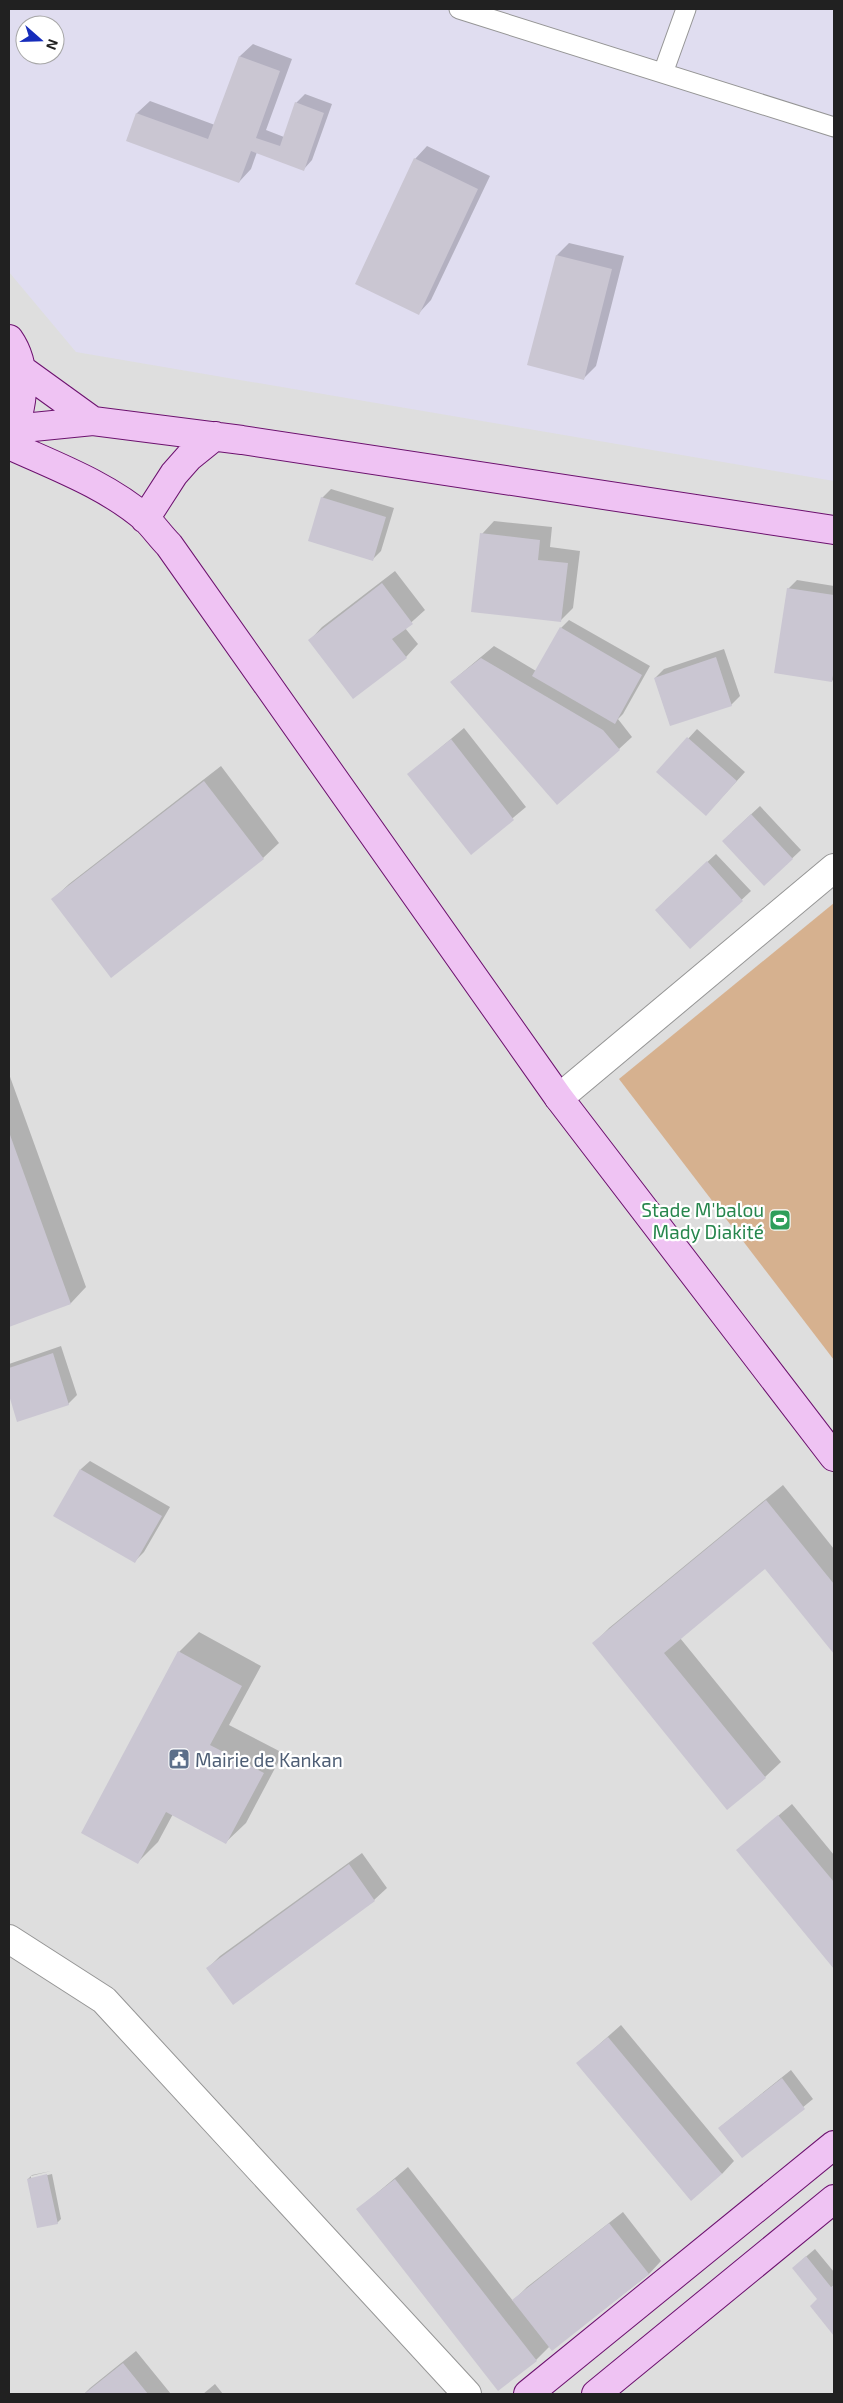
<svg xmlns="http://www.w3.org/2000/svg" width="843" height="2403" font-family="'Exo 2',sans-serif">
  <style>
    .residential { fill: #dedede; fill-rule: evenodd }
    .military { fill: #e0ddf0; fill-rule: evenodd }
    .pitch { fill: #d6b18f }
    .shadow { fill: #0003 }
    .building { fill: #cac6d2 }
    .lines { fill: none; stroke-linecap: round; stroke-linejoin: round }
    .lane-casing { stroke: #959595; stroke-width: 21 }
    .street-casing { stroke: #959595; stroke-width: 30 }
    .secondary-casing { stroke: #6c116e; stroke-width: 30 }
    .lane { stroke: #fff; stroke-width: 19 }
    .street { stroke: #fff; stroke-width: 28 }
    .secondary { stroke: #efc3f3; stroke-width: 28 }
    .labels { text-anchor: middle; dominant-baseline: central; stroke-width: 4.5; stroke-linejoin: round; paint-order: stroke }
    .leisure-label { font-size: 19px; fill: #27864d; stroke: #fff; text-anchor: end }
    .service-label { font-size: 19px; fill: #4e5e75; stroke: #fff; text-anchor: start }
  </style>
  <rect width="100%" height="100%" fill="#ece8f0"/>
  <!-- residential -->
  <path class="residential" d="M9 9H834V2394H9ZM25 25H55V55H25Z"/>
  <!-- military -->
  <path class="military" d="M9 9H834V481L76 352 9 272ZM25 25H55V55H25Z"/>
  <!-- pitch -->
  <path class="pitch" d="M834 903V1360L619 1079Z"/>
  <!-- shadow -->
  <path class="shadow" d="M253 44 292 59 266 130 284 137 296 103 305 94 332 104 312 160 304 169 257 152 251 169 239 182 127 140 137 113 150 101 215 125 240 56Z
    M427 146 490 176 431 300 419 313 415 159Z
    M569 243 624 256 596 366 583 379 557 255Z
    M331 489 394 508 381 551 372 560 322 498Z
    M494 521 552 527 550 547 580 551 573 608 561 620 482 534Z
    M395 571 425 610 405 628 418 644 406 657 310 640 322 627Z
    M797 580 834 586V678L832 681 788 589Z
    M569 620 650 666 623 714 618 719 632 737 619 749 451 682 494 646 536 671 561 628Z
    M724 649 740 696 731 705 655 678 664 669Z
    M464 728 526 807 471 853 409 774Z
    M697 729 745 772 714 806 658 772Z
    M221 766 279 843 263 858 53 899 69 884Z
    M760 806 801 850 765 884 732 832Z
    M716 854 751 891 690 948 665 901Z
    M9 1074 86 1287 71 1303 9 1326Z
    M61 1346 77 1395 68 1404 18 1420 9 1391V1364Z
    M90 1461 170 1507 144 1552 135 1561 55 1515 81 1469Z
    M783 1485 834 1549V1652L765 1568 680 1638 781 1762 765 1777 594 1643 609 1628Z
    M199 1632 261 1666 229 1725 283 1753 246 1823 226 1842 173 1814 158 1842 138 1862 179 1652Z
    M792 1804 834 1855V1967L738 1850Z
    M362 1853 387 1888 374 1900 208 1968 220 1956Z
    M621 2025 734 2161 722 2174 578 2063Z
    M791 2070 813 2099 742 2157 719 2128Z
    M408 2167 513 2301 527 2287 623 2212 661 2261 649 2274 553 2349 550 2346 536 2360 358 2209Z
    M51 2171 31 2176V2179L52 2174 61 2219 57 2223 28 2179 32 2175Z
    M815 2249 834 2272V2334L811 2306 818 2299 802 2260Z
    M136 2351 171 2394H84L90 2388Z
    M215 2384 223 2394H203Z"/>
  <!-- building -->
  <path class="building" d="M239 56 280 71 256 138 280 146 295 102 324 113 304 171 251 151 239 183 126 141 136 113 208 139Z
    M414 158 478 189 419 315 355 284Z
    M556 255 612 269 584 380 527 365Z
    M321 497 386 517 373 561 308 541Z
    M480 533 540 540 538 560 568 563 561 622 471 612Z
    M382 583 413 624 392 639 407 658 353 699 308 640Z
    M787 588 834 595V668L832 682 774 673Z
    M560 627 642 675 615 724 532 676Z
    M716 657 732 706 670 726 654 678Z
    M481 658 603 730 620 750 557 805 450 682Z
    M687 737 737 781 706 816 656 772Z
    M451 739 514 820 471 855 407 774Z
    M204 781 264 859 111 978 51 899Z
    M751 814 793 859 764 886 722 841Z
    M707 861 743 901 690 949 655 910Z
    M9 1132 71 1304 9 1327Z
    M53 1353 69 1405 17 1422 9 1395V1368Z
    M80 1469 162 1516 135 1563 53 1516Z
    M766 1500 834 1584V1654L765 1569 664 1653 766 1778 727 1810 592 1643Z
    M178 1651 242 1686 210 1745 264 1773 226 1844 166 1812 138 1864 81 1833Z
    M778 1815 834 1882V1969L736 1850Z
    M349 1864 375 1901 233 2005 206 1968Z
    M608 2037 722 2174 691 2201 576 2063Z
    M782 2078 805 2109 742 2158 718 2128Z
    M47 2174 58 2224 37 2228 27 2179Z
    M395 2179 537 2361 498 2391 356 2209Z
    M609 2223 649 2274 552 2351 512 2300Z
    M806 2256 831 2287 834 2285V2336L810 2306 817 2299 792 2268Z
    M123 2363 148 2394H84Z"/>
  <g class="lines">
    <!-- lane casing -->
    <g class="lane-casing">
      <path id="lane" d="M459 9 834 127
        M663 73 686 9"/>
    </g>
    <!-- street casing -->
    <g class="street-casing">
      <path id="street" d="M559 1098 834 868
        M9 1939 104 2000 467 2394"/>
    </g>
    <!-- secondary casing -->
    <g class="secondary-casing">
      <path id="secondary" d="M9 339C28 366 25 408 9 436
        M21 369 93 421
        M13 429 93 421 242 440 834 530
        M9 445C55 466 107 485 146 519 154 527 161 537 169 545L559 1098 834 1457
        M145 519 174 474 189 457 215 436
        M528 2394 834 2145
        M596 2394 834 2199"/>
    </g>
    <!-- lane -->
    <use href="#lane" class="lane"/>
    <!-- street -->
    <use href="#street" class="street"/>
    <!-- secondary -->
    <use href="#secondary" class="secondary"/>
  </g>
  <!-- icons -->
  <defs>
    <g id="stadium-square" transform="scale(1.125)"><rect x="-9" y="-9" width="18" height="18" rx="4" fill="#2e9e5b" stroke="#fff"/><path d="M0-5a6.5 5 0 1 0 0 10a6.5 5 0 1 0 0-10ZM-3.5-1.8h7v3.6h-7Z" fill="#fff"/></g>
    <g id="civic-square" transform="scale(1.125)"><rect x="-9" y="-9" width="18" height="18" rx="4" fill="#5c6f8a" stroke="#fff"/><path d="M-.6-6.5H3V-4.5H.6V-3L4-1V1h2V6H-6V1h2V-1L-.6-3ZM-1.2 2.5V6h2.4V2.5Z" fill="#fff"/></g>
  </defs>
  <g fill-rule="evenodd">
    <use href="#stadium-square" x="780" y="1220"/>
    <use href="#civic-square" x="179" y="1759"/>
  </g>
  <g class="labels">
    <!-- leisure labels -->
    <g class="leisure-label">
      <text x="764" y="1209">Stade M'balou<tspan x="764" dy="22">Mady Diakité</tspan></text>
    </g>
    <!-- service labels -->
    <g class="service-label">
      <text x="195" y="1759">Mairie de Kankan</text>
    </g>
  </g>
  <!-- border -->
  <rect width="843" height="2403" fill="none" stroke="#212121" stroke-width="20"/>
  <!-- north arrow -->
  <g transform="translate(40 40) rotate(110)"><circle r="24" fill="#ffffff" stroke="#a6a6a6"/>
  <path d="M0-4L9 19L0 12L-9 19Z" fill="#162cbb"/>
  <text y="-8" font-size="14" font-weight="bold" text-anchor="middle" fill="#212121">N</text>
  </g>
</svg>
